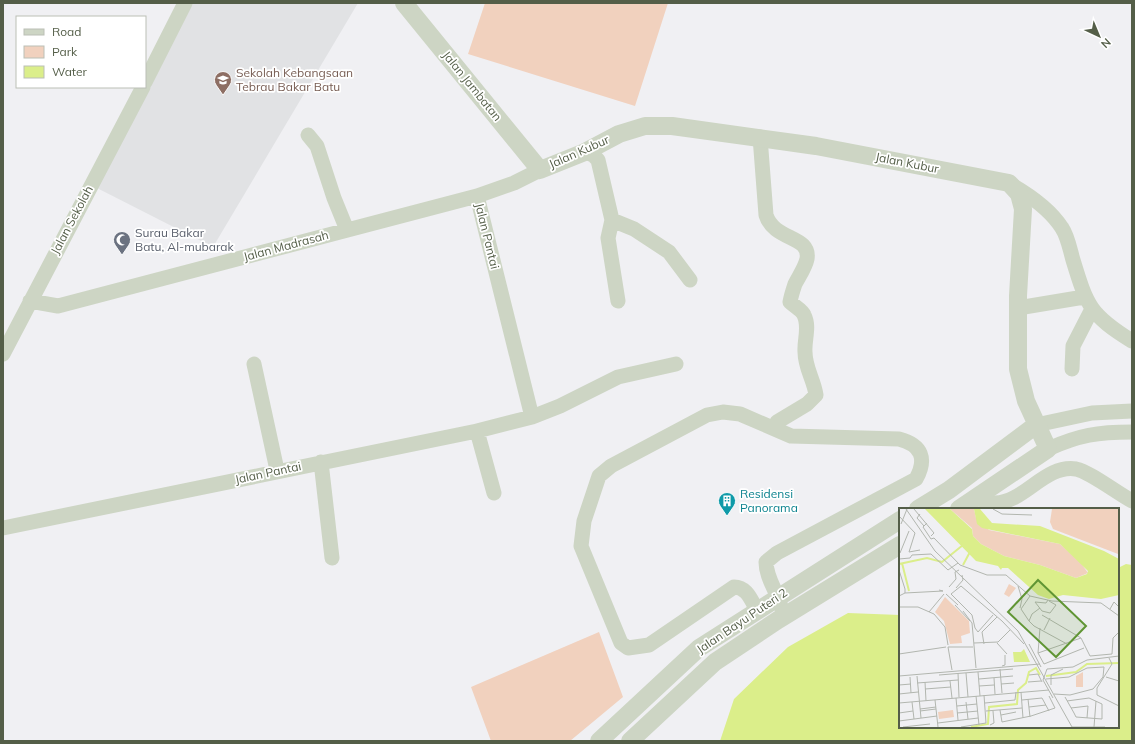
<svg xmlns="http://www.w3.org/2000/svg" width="1135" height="744" font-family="Mulish,sans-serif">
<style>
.education{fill:#e1e2e4}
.green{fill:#f1d1be}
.water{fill:#dbee8a}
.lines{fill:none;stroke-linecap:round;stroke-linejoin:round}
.minor{stroke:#cdd5c4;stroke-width:15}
.tertiary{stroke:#cdd5c4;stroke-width:18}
.labels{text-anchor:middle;stroke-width:3.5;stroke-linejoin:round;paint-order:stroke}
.education-label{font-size:12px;fill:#785e54;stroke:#fff;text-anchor:start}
.street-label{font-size:12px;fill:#545e48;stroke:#fff}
.worship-label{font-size:12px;fill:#5b616d;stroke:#fff;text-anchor:start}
.culture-label{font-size:12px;fill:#0d838f;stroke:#fff;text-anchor:start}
.inset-river{fill:none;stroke:#dbee8a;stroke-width:2}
.inset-road{fill:none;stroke:#b2b6af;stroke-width:1}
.view{fill:#609534;fill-opacity:0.15;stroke:#609534;stroke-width:2}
.inset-edge{fill:none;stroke:#545e48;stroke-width:2}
</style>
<rect width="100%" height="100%" fill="#f0f0f3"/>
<path class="education" d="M192,3H358L213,247L95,187Z"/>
<path class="green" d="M485,3H668L635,106L468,54Z
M599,632L623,697L570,741H491L471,687Z"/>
<path class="water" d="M1126,564L1132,565V741H720L734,699L788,647L848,613L900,615V727H1118V568Z"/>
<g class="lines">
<path class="minor" d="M145,82L185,3
M308,135L317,146L334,198L347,230
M760,137L766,215C774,241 811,235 807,259C805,268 799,276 795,284C793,290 791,296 790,302C794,306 802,310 804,315C810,327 804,340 805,352C805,368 814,380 816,395L807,404L777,422
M585,152L593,155L598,160L612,220L634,229L669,252L690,280
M1012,185C1031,196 1050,209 1062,228C1068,237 1070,250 1073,260C1087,306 1090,315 1132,341
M477,196L532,417
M612,220L608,238L618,301
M30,301L58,306L477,196L514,183L540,170
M1018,308L1084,297
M3,354L143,87
M254,364L277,470
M1072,369L1073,346L1092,309
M1036,425L1092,413L1132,411
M477,431L494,493
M1048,449C1079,435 1098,432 1132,432
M321,462L332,558
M977,498C982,500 989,503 995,503C1024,503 1045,464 1076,469C1090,472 1117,493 1132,501
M3,528L477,431L532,417L560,406L618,377L676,364
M757,610C751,600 747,587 734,587L649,645L628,648L621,643L581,546L584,521L599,476L611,466L707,415L723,412L740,414L791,436L899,439C922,445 927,459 916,479L777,553L766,562C766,578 777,591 781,607"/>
<path class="tertiary" d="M404,3L540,170L585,152L619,134L645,126H672L816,146L1009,183L1019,194L1023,209L1018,296V369L1026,401L1048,449L959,509
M918,509L949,490L1036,425
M599,741L699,648L900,520
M630,741L715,662L778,620L900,545"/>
</g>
<defs>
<symbol id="school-pin" viewBox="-11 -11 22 30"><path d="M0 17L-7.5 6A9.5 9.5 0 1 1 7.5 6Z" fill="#8d6e63" stroke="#fff"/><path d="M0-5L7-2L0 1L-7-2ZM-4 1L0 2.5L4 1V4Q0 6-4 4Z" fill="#fff"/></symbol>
<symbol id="mosque-pin" viewBox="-11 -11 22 30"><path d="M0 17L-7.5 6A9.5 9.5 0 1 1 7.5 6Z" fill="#6b7280" stroke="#fff"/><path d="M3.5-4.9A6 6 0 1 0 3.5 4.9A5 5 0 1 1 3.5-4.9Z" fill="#fff"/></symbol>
<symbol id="building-pin" viewBox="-11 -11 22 30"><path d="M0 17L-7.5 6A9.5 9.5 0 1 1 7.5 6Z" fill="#0f9aa8" stroke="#fff"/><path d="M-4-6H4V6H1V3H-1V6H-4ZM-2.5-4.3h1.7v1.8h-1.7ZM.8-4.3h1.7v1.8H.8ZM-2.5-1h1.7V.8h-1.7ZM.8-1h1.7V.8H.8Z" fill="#fff"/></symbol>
</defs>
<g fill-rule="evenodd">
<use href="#school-pin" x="213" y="70" width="20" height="27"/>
<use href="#mosque-pin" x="112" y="230" width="20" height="27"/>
<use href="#building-pin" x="717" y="491" width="20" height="27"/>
</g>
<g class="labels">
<g class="education-label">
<text x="236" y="77">Sekolah Kebangsaan<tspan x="236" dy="14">Tebrau Bakar Batu</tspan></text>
</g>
<g class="street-label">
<text transform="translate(472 86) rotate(51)" y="4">Jalan Jambatan</text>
<text transform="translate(579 152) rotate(-24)" y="4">Jalan Kubur</text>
<text transform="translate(907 163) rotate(11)" y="4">Jalan Kubur</text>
<text transform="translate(72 220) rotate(-62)" y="4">Jalan Sekolah</text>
<text transform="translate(487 236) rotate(76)" y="4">Jalan Pantai</text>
<text transform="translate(286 246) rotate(-15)" y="4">Jalan Madrasah</text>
<text transform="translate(268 473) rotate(-12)" y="4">Jalan Pantai</text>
<text transform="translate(742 621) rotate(-34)" y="4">Jalan Bayu Puteri 2</text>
</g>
<g class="worship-label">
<text x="135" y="237">Surau Bakar<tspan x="135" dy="14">Batu, Al-mubarak</tspan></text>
</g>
<g class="culture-label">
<text x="740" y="498">Residensi<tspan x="740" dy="14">Panorama</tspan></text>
</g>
</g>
<g transform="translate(899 508)">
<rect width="220" height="220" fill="#f0f0f3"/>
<path d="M51,1H75L77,10L90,22L161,36L182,55L189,65L177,70L141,57L105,48L82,36L74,28L73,20ZM153,1H220L219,46L154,21L151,14ZM110,76L117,80L110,89L105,86ZM46,89L70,113L71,125L62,128L63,135L51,136L45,113L36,104ZM184,164V179H177V168ZM54,202L55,209L40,211L39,204Z" fill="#f1d1be"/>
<path d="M26,1H51L73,21L74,28L82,36L105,48L141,57L177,70L188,66L189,63L161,36L83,20L78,16L75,1H81L93,15L141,18L205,43L220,51V87L202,91L164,87L150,91L139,87L109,60H103L102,62L99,58L77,53ZM125,141L131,154H115L114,144H122Z" fill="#dbee8a"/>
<path class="inset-river" d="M3,55L10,83M0,56L28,50L43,54L64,37M64,57L72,42M147,168L177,164L188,156L220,155M72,219L89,216L90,199L118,196L119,182L127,175L130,164L137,160L141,167"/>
<path class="inset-road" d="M7,1L36,43L119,123L173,219M15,1L35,25L32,28M94,1L103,6L133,7M21,6L18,10L25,18M0,8L16,25L10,44L21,42M28,15L24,19L32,31L35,30L61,57L88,67H107L131,88L153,93L202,95L220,108M2,16L8,1M1,45L10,23M13,47L32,46L49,62L59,55M0,51L11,50L13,47M0,62L6,81V85L0,88M119,78L123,91L121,100M50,79L57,71L56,64L60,62M57,80L64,72L63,67M6,85L44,83L40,82M47,86L59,97M131,88L122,101L130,113L135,118L168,136M149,92L147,95L136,94L143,103L151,105L157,97L150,93M56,97L71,113M0,99H19L35,106L46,119L49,137M211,101L215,94L220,99M64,103L73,115L77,160M30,104L45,86M94,107L79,124L76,120L73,107L52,86L62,78L103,113M143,107L182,130L191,148L213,146M103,113L125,136M130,113L133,106L141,100M141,120L139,145L145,156L185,140M145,122L151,110M75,135L99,134L111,122M98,135L108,146M85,136L83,124L98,109M130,136L142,159M49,139H74M49,139L53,162M139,145L182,130M0,146L47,139M213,146L214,130L220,124M210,150L213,156L198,180V187L220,198M103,158L106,157V147M101,161L103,185M79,164L81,188M59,165L60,189M67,165L69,189M40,167L114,161M130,167L139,166L143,174M0,168L141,156M18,168L22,210M11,169L12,185M207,169L220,173M95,170L96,186M80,171L114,168M147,171L170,169L188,160L205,159L204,169L194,181L171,187L155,186M51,173L53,190M26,174L27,193M129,174L142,173M18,175L59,172M102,176L115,175M0,177L12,176M152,177V167L164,161M80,178L95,177M26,181L52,179M122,184L124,210M0,186L19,184M77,188L80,217M166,189L175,205L177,209L203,211V196L190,190L168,193M57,190L59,212M154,190L144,172L148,161L174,159L188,152L220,148M129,191L131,209M36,192L39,219M123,192L143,190L150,203M13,194L15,211M67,194L69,211M0,195L150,182M86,195L116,192L117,184M58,198L78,196M130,199L147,197M172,200L189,198L188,210M21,201L37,199M101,202L103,214L132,208L156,200L150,188M21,203L37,201M87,203L123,200M0,205L14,203M58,205L79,203M102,207L117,204M0,213L38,208M39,215L79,210M91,217L95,215L94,203M4,219L31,216M62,219L87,215L85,187M173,219H206M195,219L197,193"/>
<path class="view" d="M139,72L187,118L157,149L109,104Z"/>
<rect width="220" height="220" class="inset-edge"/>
</g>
<rect width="1135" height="744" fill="none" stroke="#545e48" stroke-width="8"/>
<rect x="16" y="16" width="130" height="72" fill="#ffffff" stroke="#bbbfb6"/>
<rect x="24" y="29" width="20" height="6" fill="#cdd5c4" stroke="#bbbfb6"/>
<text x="52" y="36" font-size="12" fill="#545e48">Road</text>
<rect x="24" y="46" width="20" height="12" fill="#f1d1be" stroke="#bbbfb6"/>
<text x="52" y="56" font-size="12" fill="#545e48">Park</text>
<rect x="24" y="66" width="20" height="12" fill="#dbee8a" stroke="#bbbfb6"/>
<text x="52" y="76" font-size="12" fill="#545e48">Water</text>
<g transform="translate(1099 36) rotate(136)" stroke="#ffffff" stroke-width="3" paint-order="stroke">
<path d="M0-3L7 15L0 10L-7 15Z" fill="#545e48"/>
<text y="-6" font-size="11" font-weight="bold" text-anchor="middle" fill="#545e48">N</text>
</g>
</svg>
